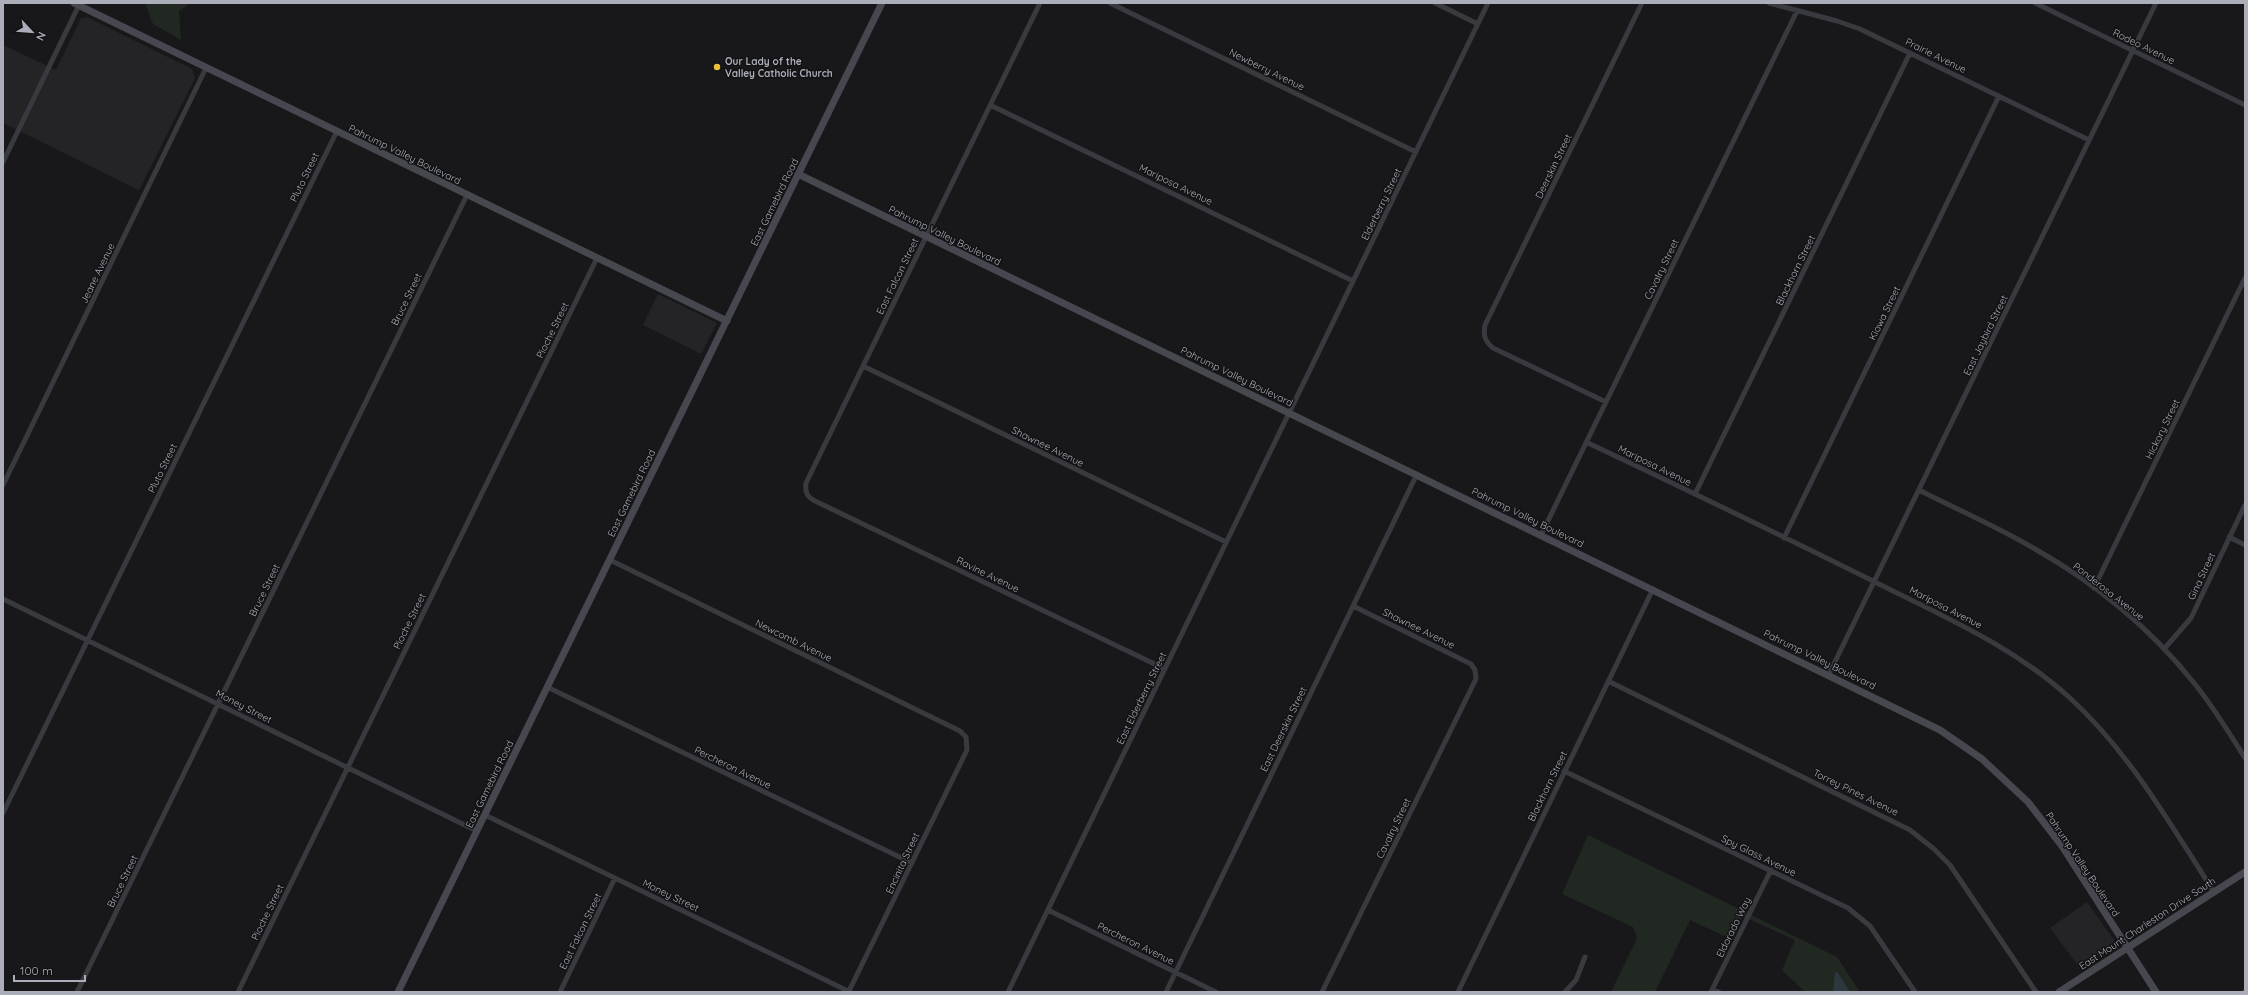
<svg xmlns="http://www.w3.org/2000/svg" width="2248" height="995" font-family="Quicksand,sans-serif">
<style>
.built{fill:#242427}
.green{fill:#202821}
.water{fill:#2e363e}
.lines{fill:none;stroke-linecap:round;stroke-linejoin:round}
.street{stroke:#393a3f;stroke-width:5}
.secondary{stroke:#47484f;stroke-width:7}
.poi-dot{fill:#edbe3d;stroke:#131315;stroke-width:1.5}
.labels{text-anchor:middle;stroke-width:3;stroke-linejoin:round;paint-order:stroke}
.street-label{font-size:10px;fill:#abaeb9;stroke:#131315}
.poi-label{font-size:10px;font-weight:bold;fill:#abaeb9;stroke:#131315;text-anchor:start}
</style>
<rect width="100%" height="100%" fill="#18181a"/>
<path class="built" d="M87,17L192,69L195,78L139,190L3,123V45L56,70L81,18Z
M658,294L717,323L701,354L643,325Z
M2087,902L2114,940L2111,948L2079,967L2050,928Z"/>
<path class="green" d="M145,3H187L188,5L179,11L181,40L153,24Z
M1588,835L1837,957L1860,992H1805L1782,970L1795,940L1742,916L1731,939L1690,920L1655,992H1611L1637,938L1633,927L1562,894Z"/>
<path class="water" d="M1835,972L1838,973L1850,992H1833Z"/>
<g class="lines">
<path class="street" d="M1040,3L806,483C805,492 806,496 815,501L1165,669
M1110,3L1416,152
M1435,3L1478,24
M1769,3L1837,21L1860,29L2089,140
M2035,3L2245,105
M990,105L1353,281
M3,162L79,5
M863,366L1226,542
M1606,402L1493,348C1485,341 1483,336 1485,325L1642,3
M1586,442C1685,489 1785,537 1883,586C1949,619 2015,648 2070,698C2130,753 2170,824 2214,892
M3,485L206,68
M1919,490C1958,510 1998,527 2035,549C2095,583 2151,629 2194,683C2213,706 2229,733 2245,758
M1695,494L1910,53
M1541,535L1797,11
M2229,537L2245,545
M1784,538L1999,96
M610,560L960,731L966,737L967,750L849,991
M2094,588L2245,278
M3,599L477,831
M2164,649L2191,618L2245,505
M1829,674L2156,3
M1608,681L1910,830L1934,849L1950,865L2036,992
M547,687L912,863
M1564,771L1848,908L1870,926L1915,992
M3,813L337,131
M485,815L850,992
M1048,910L1216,992
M1713,990L1719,992
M77,992L467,195
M238,992L597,258
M560,992L615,878
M1008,992L1488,3
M1166,992L1417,474
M1322,992L1476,679L1475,670L1471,664L1353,606
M1458,992L1653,589
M1565,992L1576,980L1585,957
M1711,992L1771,870
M2244,992H2245"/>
<path class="secondary" d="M74,3L727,321
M798,174L1940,730L1982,759L2028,802L2062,846L2156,992
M398,992L882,3
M2059,992L2245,872"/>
</g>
<circle class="poi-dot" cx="717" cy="67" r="4"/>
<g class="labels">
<g class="street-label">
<text transform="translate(2144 46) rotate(26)" y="4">Rodeo Avenue</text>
<text transform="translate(1936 55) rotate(26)" y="4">Prairie Avenue</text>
<text transform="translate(1267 69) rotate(26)" y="4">Newberry Avenue</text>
<text transform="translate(405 154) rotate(26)" y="4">Pahrump Valley Boulevard</text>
<text transform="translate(1553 166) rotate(-64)" y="4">Deerskin Street</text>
<text transform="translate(304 177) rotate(-64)" y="4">Pluto Street</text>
<text transform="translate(1176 184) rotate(26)" y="4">Mariposa Avenue</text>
<text transform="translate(774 202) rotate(-64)" y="4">East Gamebird Road</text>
<text transform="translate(1381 204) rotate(-64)" y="4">Elderberry Street</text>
<text transform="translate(945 235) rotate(26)" y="4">Pahrump Valley Boulevard</text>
<text transform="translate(1661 269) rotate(-64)" y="4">Cavalry Street</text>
<text transform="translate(1795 270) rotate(-64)" y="4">Blackhorn Street</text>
<text transform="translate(97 273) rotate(-64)" y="4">Jeane Avenue</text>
<text transform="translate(897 276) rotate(-64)" y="4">East Falcon Street</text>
<text transform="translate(406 299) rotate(-64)" y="4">Bruce Street</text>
<text transform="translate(1884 313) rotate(-64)" y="4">Kiowa Street</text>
<text transform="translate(552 330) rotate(-64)" y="4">Pioche Street</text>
<text transform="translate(1985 335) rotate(-64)" y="4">East Jaybird Street</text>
<text transform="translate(1237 376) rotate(26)" y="4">Pahrump Valley Boulevard</text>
<text transform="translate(2162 429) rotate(-64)" y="4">Hickory Street</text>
<text transform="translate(1048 446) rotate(26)" y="4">Shawnee Avenue</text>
<text transform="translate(1655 465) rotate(26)" y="4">Mariposa Avenue</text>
<text transform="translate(162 468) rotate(-64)" y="4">Pluto Street</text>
<text transform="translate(631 493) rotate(-64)" y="4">East Gamebird Road</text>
<text transform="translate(1528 517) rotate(26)" y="4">Pahrump Valley Boulevard</text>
<text transform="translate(988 574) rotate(26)" y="4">Ravine Avenue</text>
<text transform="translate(2201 576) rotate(-65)" y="4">Gina Street</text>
<text transform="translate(264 590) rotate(-64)" y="4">Bruce Street</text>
<text transform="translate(2109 591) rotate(38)" y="4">Ponderosa Avenue</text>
<text transform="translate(1946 607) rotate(27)" y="4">Mariposa Avenue</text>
<text transform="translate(409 621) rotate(-64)" y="4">Pioche Street</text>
<text transform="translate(1419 628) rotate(26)" y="4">Shawnee Avenue</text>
<text transform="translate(794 640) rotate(26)" y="4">Newcomb Avenue</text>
<text transform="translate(1820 659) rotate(26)" y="4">Pahrump Valley Boulevard</text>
<text transform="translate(1141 698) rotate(-64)" y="4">East Elderberry Street</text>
<text transform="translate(244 706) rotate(27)" y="4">Money Street</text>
<text transform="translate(1283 729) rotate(-64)" y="4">East Deerskin Street</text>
<text transform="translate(733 767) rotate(26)" y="4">Percheron Avenue</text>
<text transform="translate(489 784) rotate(-64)" y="4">East Gamebird Road</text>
<text transform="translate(1547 786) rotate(-64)" y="4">Blackhorn Street</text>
<text transform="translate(1856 792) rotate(26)" y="4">Torrey Pines Avenue</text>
<text transform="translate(1393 828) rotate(-64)" y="4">Cavalry Street</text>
<text transform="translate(1759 855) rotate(26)" y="4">Spy Glass Avenue</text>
<text transform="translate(902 863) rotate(-65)" y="4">Encinita Street</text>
<text transform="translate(2083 864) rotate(56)" y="4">Pahrump Valley Boulevard</text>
<text transform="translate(122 881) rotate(-64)" y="4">Bruce Street</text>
<text transform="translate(671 895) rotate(26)" y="4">Money Street</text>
<text transform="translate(267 912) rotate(-64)" y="4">Pioche Street</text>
<text transform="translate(2147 923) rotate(-33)" y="4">East Mount Charleston Drive South</text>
<text transform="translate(1733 927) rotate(-64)" y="4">Eldorado Way</text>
<text transform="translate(580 931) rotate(-64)" y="4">East Falcon Street</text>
<text transform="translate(1136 943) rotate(26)" y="4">Percheron Avenue</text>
</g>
<g class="poi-label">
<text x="725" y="65">Our Lady of the<tspan x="725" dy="12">Valley Catholic Church</tspan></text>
</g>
</g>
<rect width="2248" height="995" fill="none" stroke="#abaeb9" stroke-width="8"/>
<g transform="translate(32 32) rotate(116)" stroke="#131315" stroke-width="3" paint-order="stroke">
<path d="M0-3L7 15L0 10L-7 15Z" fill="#abaeb9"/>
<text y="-6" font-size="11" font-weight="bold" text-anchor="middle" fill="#abaeb9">N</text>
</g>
<path d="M14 975v6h71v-6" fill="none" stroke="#abaeb9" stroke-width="2"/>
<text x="20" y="975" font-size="12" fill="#abaeb9" stroke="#131315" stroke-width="3" paint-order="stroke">100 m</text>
</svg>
